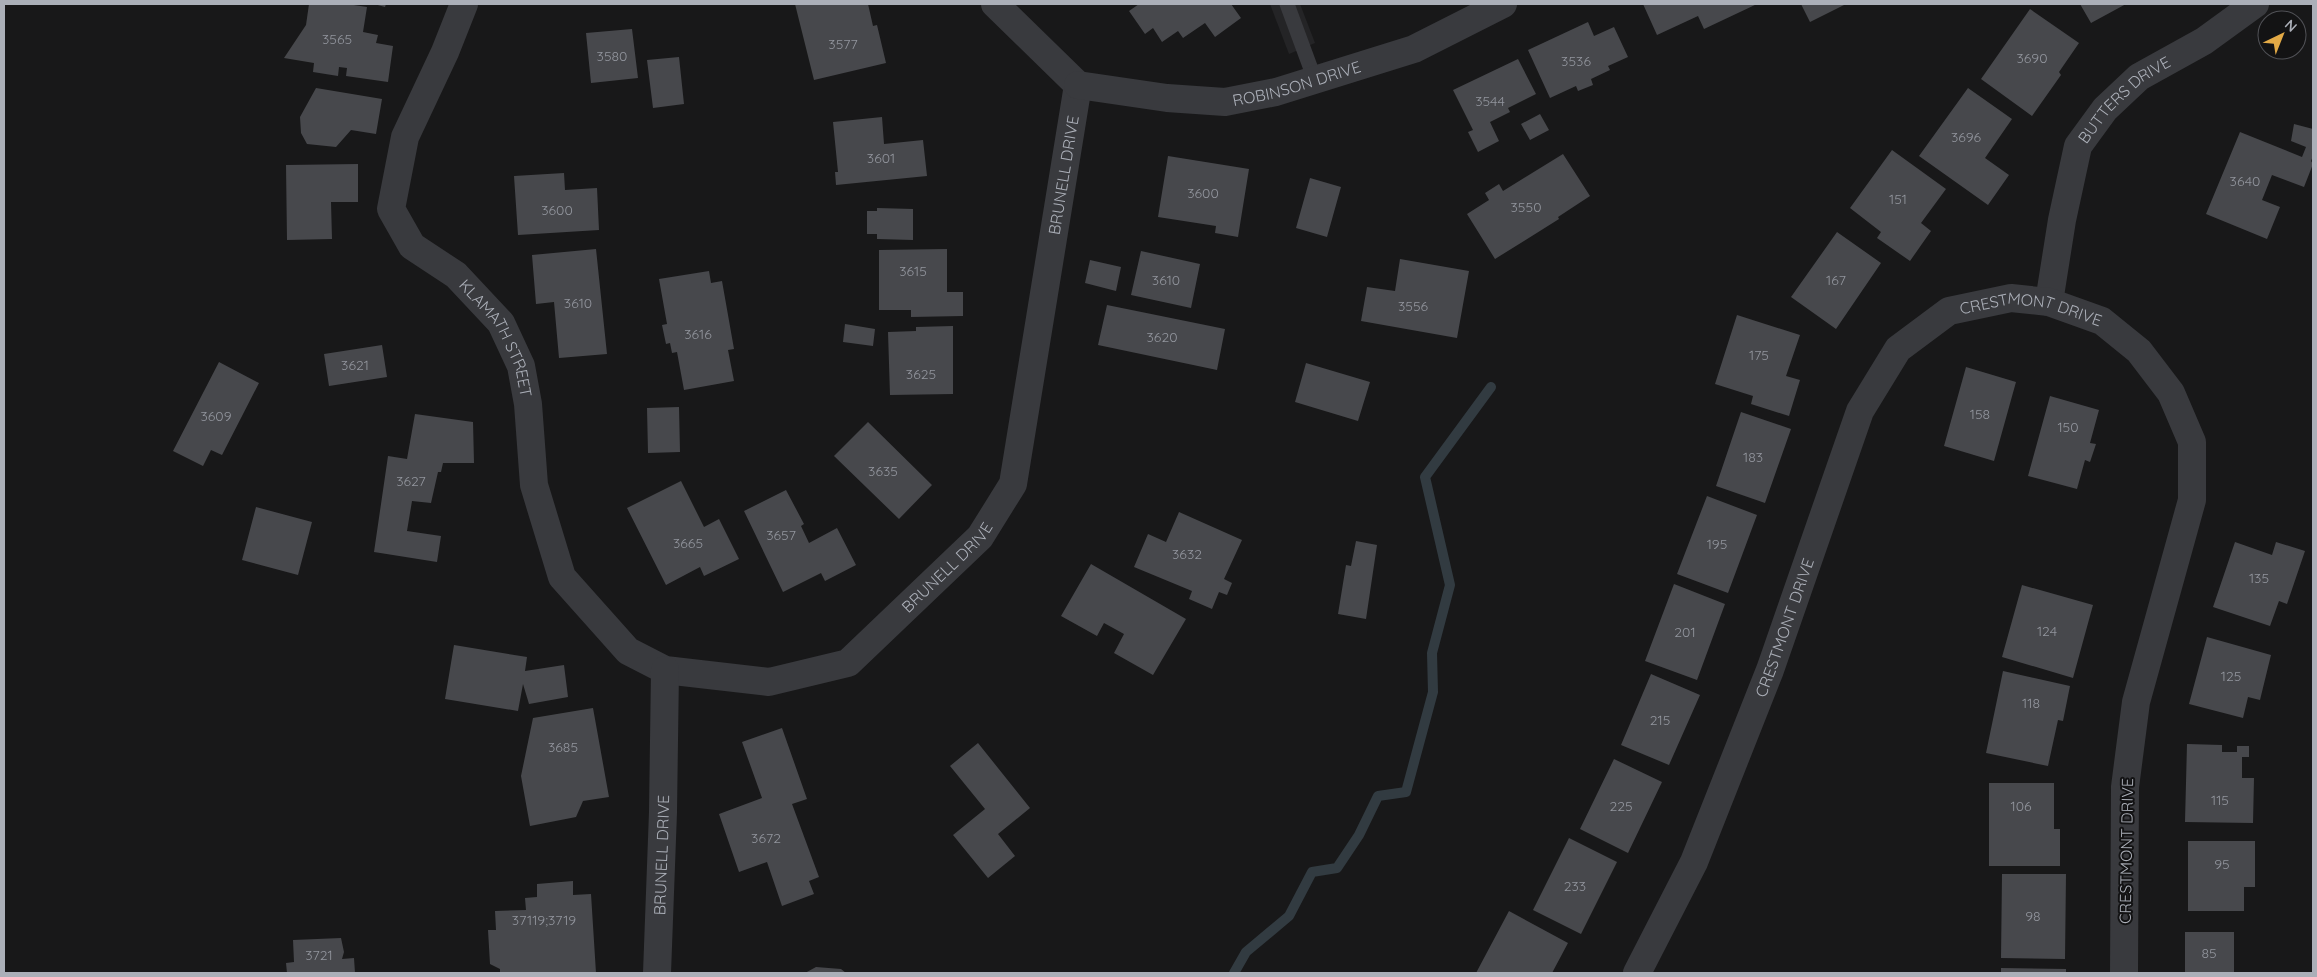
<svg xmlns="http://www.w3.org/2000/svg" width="2317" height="977" font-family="Quicksand,sans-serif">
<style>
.built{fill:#242426}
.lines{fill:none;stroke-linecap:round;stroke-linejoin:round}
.stream{stroke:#323b41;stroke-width:10}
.building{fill:#47484c}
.service{stroke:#393a3e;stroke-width:15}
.minor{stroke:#393a3e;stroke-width:28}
.labels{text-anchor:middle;stroke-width:4;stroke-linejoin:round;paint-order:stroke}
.number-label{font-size:14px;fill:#92959d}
.street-label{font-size:16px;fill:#abafb8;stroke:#131314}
</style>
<rect width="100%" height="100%" fill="#181819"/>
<path class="built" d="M1270,4H1300L1315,43L1289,54Z"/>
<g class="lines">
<path class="stream" d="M1234,973L1246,952L1289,916L1312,872L1337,868L1359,835L1378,796L1406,792L1433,692L1432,653L1450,585L1425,477L1491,387"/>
</g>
<path class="building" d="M309,4H347L367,7L363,32L378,35L376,43L393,46L388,82L346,76L347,68L339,67L338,76L313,72L314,63L284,58L306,25Z
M374,4H386L385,7Z
M795,4H868L873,26L877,25L886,63L814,80Z
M1139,4H1231L1241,18L1215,37L1205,23L1183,38L1178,31L1162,42L1153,28L1145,34L1129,11Z
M1643,4H1757L1704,29L1698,16L1657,35Z
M1801,4H1846L1810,22Z
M2080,4H2126L2091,23Z
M2030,9L2079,43L2059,72L2061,75L2032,116L1981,79Z
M1588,22L1594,36L1614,27L1628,57L1608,66L1610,70L1591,79L1593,85L1578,91L1576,86L1550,98L1528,50Z
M632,29L638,78L591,83L586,33Z
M679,57L684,104L653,108L647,60Z
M1518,59L1536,94L1508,108L1510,112L1490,122L1499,141L1478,152L1468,132L1473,130L1453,90Z
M316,88L382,99L376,134L351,130L336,147L307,144L301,133L300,117Z
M1968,88L2012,119L1985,158L2009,175L1988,205L1919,156Z
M1540,114L1549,130L1530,140L1521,124Z
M882,117L884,144L923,140L927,176L836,185L835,172H838L833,122Z
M2294,124L2313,129V156L2311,161L2313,164L2304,187L2272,175L2262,200L2280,207L2267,239L2206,214L2240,132L2302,157L2306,147L2291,141Z
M1892,150L1946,189L1921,223L1931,231L1910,261L1877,238L1881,232L1850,208Z
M1563,154L1590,196L1558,217L1559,219L1495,259L1467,214L1489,200L1485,193L1499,184L1503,191Z
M1168,156L1249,169L1238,237L1215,233L1216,226L1158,217Z
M358,164V202H331L332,239L287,240L286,165Z
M564,173L565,190L597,188L599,230L518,235L514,176Z
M1310,178L1341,187L1327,237L1296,228Z
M877,208L913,209V240L877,239V234H867V211H877Z
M1837,232L1881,263L1836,329L1791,297Z
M596,249L607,354L559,358L554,302L536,304L532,255Z
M947,249V292H963V316L911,317V310H879V250Z
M1141,251L1200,264L1191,308L1131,295Z
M1400,259L1469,271L1457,338L1361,321L1367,287L1395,291Z
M1090,260L1121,267L1116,291L1085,283Z
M709,271L711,283L722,281L734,349L728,350L734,381L684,390L677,352L672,353L670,343L666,344L662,325L667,324L659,279Z
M1107,305L1225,329L1217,370L1098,345Z
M1737,315L1800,335L1786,376L1800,380L1789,416L1751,404L1753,396L1715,384Z
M845,324L875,329L873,346L843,342Z
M953,326V394L890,395L888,332L916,331V327Z
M382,345L387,377L329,386L324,354Z
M219,362L259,383L222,455L211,450L203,466L173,451Z
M1306,363L1370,382L1358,421L1295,402Z
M1966,367L2016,382L1994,461L1944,446Z
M2050,396L2099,410L2090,443L2096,444L2090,462L2085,460L2077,489L2028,476Z
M679,407L680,452L648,453L647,408Z
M1741,412L1791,429L1765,503L1716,486Z
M415,414L473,422L474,463H443L441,472H438L431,503L412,501L407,531L441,536L437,562L374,552L388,456L407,459Z
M868,422L932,485L899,519L834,456Z
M681,481L704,527L719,519L739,559L704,576L700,567L666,585L627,508Z
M786,490L804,524L801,526L809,543L837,528L856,565L825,581L821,573L783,592L744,511Z
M1707,496L1757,515L1728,593L1677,574Z
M256,507L312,522L298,575L242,560Z
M1179,512L1242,540L1224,579L1232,583L1227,595L1219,592L1212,609L1189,599L1192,591L1134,567L1148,534L1166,542Z
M1356,541L1377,545L1366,619L1338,614L1346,565L1351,566Z
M2235,542L2272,555L2276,542L2305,551L2287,604L2279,601L2270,626L2213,607Z
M1091,564L1186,619L1153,675L1114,653L1124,634L1104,623L1097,636L1061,616Z
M1674,584L1725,604L1697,680L1645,661Z
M2022,585L2093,605L2073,678L2002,657Z
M2207,637L2271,655L2260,700L2248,697L2243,718L2189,704Z
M454,645L527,657L525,671L564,665L568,697L529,704L523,684L518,711L445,699Z
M2003,671L2070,686L2063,721L2058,720L2048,766L1986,753Z
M1651,674L1700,695L1669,765L1621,745Z
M593,708L609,797L583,801L576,817L530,826L521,776L533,718Z
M782,728L807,799L792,804L819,877L809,881L814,894L782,906L767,862L739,872L719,814L762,798L742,742Z
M978,743L1030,808L998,834L1015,856L988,878L953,835L985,809L950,766Z
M2187,744L2222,745V752H2237V746H2249V757H2242V778H2254L2253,823L2185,822Z
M1614,759L1662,782L1628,853L1580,829Z
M1989,783H2054V829H2060V866H1989Z
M1569,838L1617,862L1581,934L1533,910Z
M2188,841H2255V887H2244V911H2188Z
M2002,874H2066L2065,959L2001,958Z
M573,881V895L591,894L596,973H500V969L490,964L488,930H496L495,911L526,910L525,898L537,897V884Z
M1509,911L1568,943L1552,973H1476Z
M2185,932H2234V973H2185Z
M341,938L344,952L342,959L354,958L355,973H287L286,963L294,962L293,940Z
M816,967L841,969L846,973H805Z
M2001,968L2066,969V973H2001Z"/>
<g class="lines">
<path class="service" d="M1287,4L1315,80"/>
<g class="minor">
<path id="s1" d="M464,4L445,52L405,137L391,209L412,246L456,275L501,323L521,366L528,404L534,485L562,577L628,651L665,670L769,682L848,663L980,537L1013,484L1078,85"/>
<path d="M995,4L1078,85"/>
<path id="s2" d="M1078,85L1167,98L1225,102L1276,92L1414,49L1503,4"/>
<path id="s3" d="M2049,302L2062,220L2078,146L2105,109L2139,77L2204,41L2255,4"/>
<path id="s4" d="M657,973L663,812L665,670"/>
<path id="s5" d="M1637,973L1694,862L1770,670L1860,411L1898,349L1949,311L2011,298L2049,302L2102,321L2139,351L2171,393L2192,442V500L2136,702L2125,787L2124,973"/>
</g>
</g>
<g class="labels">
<g class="number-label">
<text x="337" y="44">3565</text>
<text x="843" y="49">3577</text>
<text x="612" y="61">3580</text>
<text x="2032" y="63">3690</text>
<text x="1576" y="66">3536</text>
<text x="1490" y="106">3544</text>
<text x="1966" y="142">3696</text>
<text x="881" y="163">3601</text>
<text x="2245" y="186">3640</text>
<text x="1203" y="198">3600</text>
<text x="1898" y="204">151</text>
<text x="1526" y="212">3550</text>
<text x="557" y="215">3600</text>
<text x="913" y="276">3615</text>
<text x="1166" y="285">3610</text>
<text x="1836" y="285">167</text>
<text x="578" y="308">3610</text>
<text x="1413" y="311">3556</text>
<text x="698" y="339">3616</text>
<text x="1162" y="342">3620</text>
<text x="1759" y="360">175</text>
<text x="355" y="370">3621</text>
<text x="921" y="379">3625</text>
<text x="1980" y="419">158</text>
<text x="216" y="421">3609</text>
<text x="2068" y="432">150</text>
<text x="1753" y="462">183</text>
<text x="883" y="476">3635</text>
<text x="411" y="486">3627</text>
<text x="781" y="540">3657</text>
<text x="688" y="548">3665</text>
<text x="1717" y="549">195</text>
<text x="1187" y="559">3632</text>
<text x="2259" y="583">135</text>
<text x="2047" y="636">124</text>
<text x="1685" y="637">201</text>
<text x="2231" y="681">125</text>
<text x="2031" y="708">118</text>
<text x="1660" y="725">215</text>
<text x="563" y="752">3685</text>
<text x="2220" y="805">115</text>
<text x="1621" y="811">225</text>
<text x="2021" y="811">106</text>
<text x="766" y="843">3672</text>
<text x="2222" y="869">95</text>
<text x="1575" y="891">233</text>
<text x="2033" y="921">98</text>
<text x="544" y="925">37119;3719</text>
<text x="2209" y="958">85</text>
<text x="319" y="960">3721</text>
</g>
<g class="street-label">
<text dy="6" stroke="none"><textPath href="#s2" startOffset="222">ROBINSON DRIVE</textPath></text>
<text dy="6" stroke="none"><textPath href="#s3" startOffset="225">BUTTERS DRIVE</textPath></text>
<text dy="6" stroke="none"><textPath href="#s1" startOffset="1528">BRUNELL DRIVE</textPath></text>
<text dy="6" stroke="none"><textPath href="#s5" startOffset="826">CRESTMONT DRIVE</textPath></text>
<text dy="6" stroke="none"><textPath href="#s1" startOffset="391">KLAMATH STREET</textPath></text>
<text dy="6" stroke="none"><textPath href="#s1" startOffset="1108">BRUNELL DRIVE</textPath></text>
<text dy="6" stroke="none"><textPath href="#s5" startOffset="376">CRESTMONT DRIVE</textPath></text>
<text transform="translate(2126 851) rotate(-89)" y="6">CRESTMONT DRIVE</text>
<text dy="6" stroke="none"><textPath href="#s4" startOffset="118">BRUNELL DRIVE</textPath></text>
</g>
</g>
<rect width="2317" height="977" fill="none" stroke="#abafb8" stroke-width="10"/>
<g transform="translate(2282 35) rotate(43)"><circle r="24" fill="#131314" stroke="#505156"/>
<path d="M0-4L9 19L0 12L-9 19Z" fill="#e3aa46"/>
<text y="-8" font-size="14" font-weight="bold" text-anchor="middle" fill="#abafb8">N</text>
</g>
</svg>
